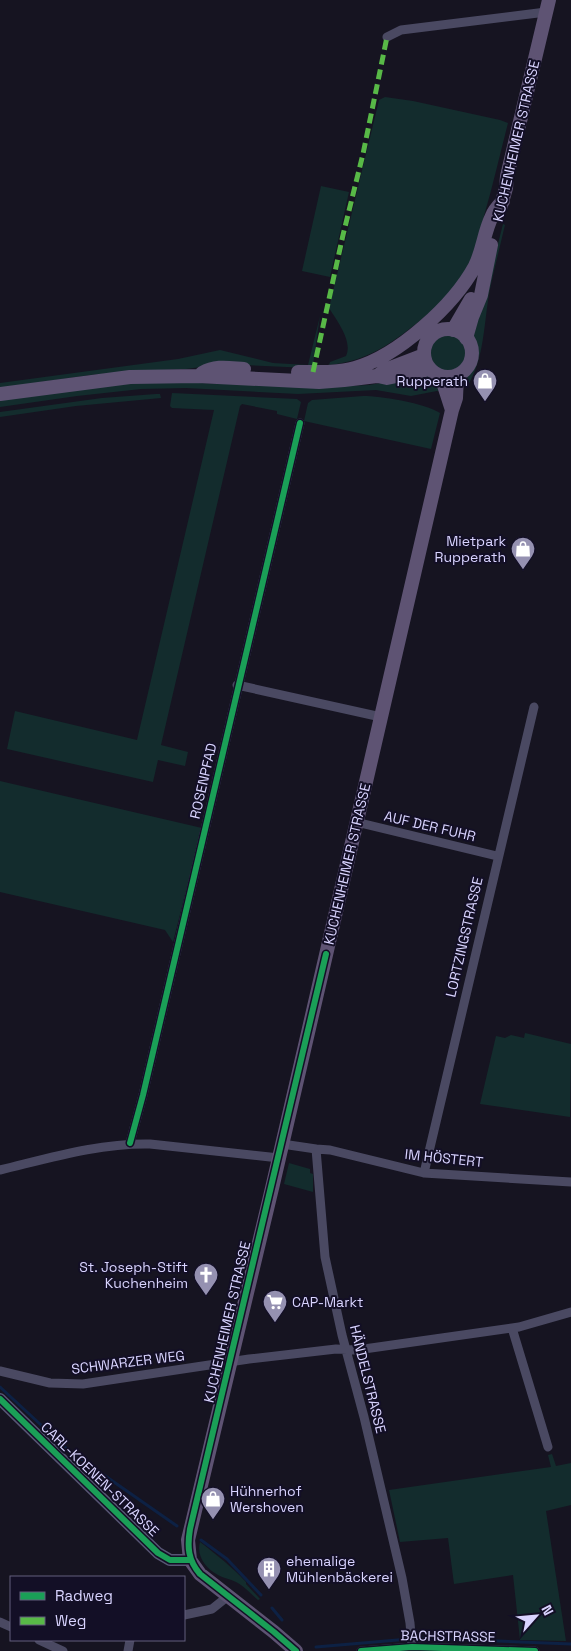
<svg xmlns="http://www.w3.org/2000/svg" width="571" height="1651" font-family="'Space Grotesk',sans-serif">
<style>
.green{fill:#132c2d}
.lines{fill:none;stroke-linecap:round;stroke-linejoin:round}
.stream{stroke:#0d2144;stroke-width:3}
.street{stroke:#4a4962;stroke-width:9}
.secondary{stroke:#575674;stroke-width:12}
.primary{stroke:#5e5373;stroke-width:14}
.quiet{stroke:#58b947;stroke-width:5;stroke-dasharray:10 5;stroke-linecap:butt}
.cycleway-casing{stroke:#130f26;stroke-width:9}
.cycleway{stroke:#1a9f57;stroke-width:6}
.labels{text-anchor:middle;stroke-width:4;stroke-linejoin:round;paint-order:stroke}
.street-label{font-size:14px;fill:#d9d4ff;stroke:#130f26}
.poi-label{font-size:14px;fill:#d9d4ff;stroke:#130f26;text-anchor:end}
</style>
<rect width="100%" height="100%" fill="#161421"/>
<path class="green" d="M385,97L413,101L500,120L508,123C500,154 493,185 484,216C478,237 474,258 462,276C448,298 428,315 408,330C382,350 362,361 329,365L330,362L346,356C353,341 337,321 329,308L379,100Z
M321,186L349,192L330,277L302,271Z
M503,224L505,225L504,229C499,251 493,273 489,294C484,324 484,359 468,385L460,388L462,382L474,366L477,359V350L473,332L485,295Z
M320,316L313,365L309,368L224,364L186,369L137,371L90,375L0,388V383L178,359L220,350L273,363L308,365Z
M429 353a19 19 0 1 1 38 0a19 19 0 1 1-38 0Z
M427,375L435,379L442,390L411,396L376,390L298,394L186,388L141,389L77,396L0,407V400L133,383L166,382L330,387L369,385Z
M172,393L297,399L301,402L297,419L277,414V411L242,404L240,406L161,745L188,752L185,766L158,760L153,782L7,749L15,711L137,740L214,410L172,408L170,406Z
M156,394H160L161,398L76,406L0,417V412L102,398Z
M363,396C381,396 425,403 440,413L431,449L304,421L308,403L312,400Z
M0,781L202,828L173,942L165,930L0,892Z
M525,1033L571,1044L570,1117L480,1104L496,1036L505,1038L511,1035L524,1038Z
M289,1163L310,1169V1173L313,1174V1192L284,1184Z
M552,1454L556,1466L571,1463V1505L546,1511L566,1641L520,1640L513,1575L454,1584L448,1538L400,1542L389,1490L551,1467L548,1455Z
M200,1542C217,1555 232,1567 246,1582V1584L260,1599L258,1600C251,1594 244,1586 236,1582C230,1579 223,1578 218,1575C206,1569 196,1556 200,1542Z"/>
<g class="lines">
<path class="stream" d="M0,1387L68,1450L177,1526
M201,1540L227,1559L261,1595
M272,1608L282,1620
M316,1647L421,1638L571,1644"/>
<path class="street" d="M387,37L401,30L546,12
M237,685L381,717
M356,822L497,856
M130,1143L143,1095L300,423
M282,1144L316,1149L325,1257L342,1335L364,1417L402,1578L410,1623L412,1647
M316,1149L330,1150L424,1173L571,1182
M0,1170C50,1158 99,1143 150,1144L279,1158
M424,1173L534,707
M512,1328L548,1447
M0,1371L50,1383L83,1384L249,1359L336,1349L357,1350L519,1327L571,1312
M184,1615L212,1609L227,1597
M0,1622L11,1627
M39,1640L63,1651
M128,1651L130,1640
M361,1651L412,1647L535,1651"/>
<path class="secondary" d="M0,1399L158,1553L170,1560H190"/>
<path class="primary" d="M500,209L506,188L507,176L549,0
M424 353a24 24 0 1 1 48 0a24 24 0 1 1-48 0Z
M453,330L471,299
M466,338L472,317L481,295L491,245
M298,372C317,372 337,373 355,368C398,356 454,305 475,266C483,250 484,232 492,216C494,210 499,205 503,201
M202,373C216,365 229,368 244,369
M378,376L387,378L430,369
M441,376L452,410
M0,394L130,377L198,376L319,382L344,380L377,376L385,370L424,355
M296,1651L274,1632L200,1574L190,1560L188,1540L273,1184L452,410L456,398L457,375"/>
<path class="quiet" d="M313,372L343,235L363,154L387,37"/>
<defs>
<path id="cycleway" d="M130,1143L143,1095L300,423
M0,1399L158,1553L170,1560H190
M296,1651L274,1632L200,1574C188,1560 187,1547 190,1529L326,954
M361,1651L412,1647L535,1651"/>
</defs>
<use href="#cycleway" class="cycleway-casing"/>
<use href="#cycleway" class="cycleway"/>
</g>
<defs>
<symbol id="shop-pin" viewBox="-11 -11 22 30"><path d="M0 17L-7.5 6A9.5 9.5 0 1 1 7.5 6Z" fill="#9591b1" stroke="#130f26"/><path d="M-5-2.5h2.3a2.7 3.5 0 0 1 5.4 0H5L5.5 6h-11ZM-1.5-2.5h3a1.5 2.3 0 0 0-3 0Z" fill="#fff"/></symbol>
<symbol id="church-pin" viewBox="-11 -11 22 30"><path d="M0 17L-7.5 6A9.5 9.5 0 1 1 7.5 6Z" fill="#9591b1" stroke="#130f26"/><path d="M-1.2-6h2.4v3.5h3.3v2.4h-3.3V6h-2.4V-.1h-3.3v-2.4h3.3Z" fill="#fff"/></symbol>
<symbol id="supermarket-pin" viewBox="-11 -11 22 30"><path d="M0 17L-7.5 6A9.5 9.5 0 1 1 7.5 6Z" fill="#9591b1" stroke="#130f26"/><path d="M-6-5.5h2.5l.6 2H6L4.5 2H-2.5L-4.4-4H-6ZM-1.5 3.2a1.3 1.3 0 1 0 .1 0ZM3 3.2a1.3 1.3 0 1 0 .1 0Z" fill="#fff"/></symbol>
<symbol id="building-pin" viewBox="-11 -11 22 30"><path d="M0 17L-7.5 6A9.5 9.5 0 1 1 7.5 6Z" fill="#9591b1" stroke="#130f26"/><path d="M-4-6H4V6H1V3H-1V6H-4ZM-2.5-4.3h1.7v1.8h-1.7ZM.8-4.3h1.7v1.8H.8ZM-2.5-1h1.7V.8h-1.7ZM.8-1h1.7V.8H.8Z" fill="#fff"/></symbol>
</defs>
<g fill-rule="evenodd">
<use href="#shop-pin" x="471" y="367" width="28" height="38"/>
<use href="#shop-pin" x="509" y="535" width="28" height="38"/>
<use href="#church-pin" x="192" y="1261" width="28" height="38"/>
<use href="#supermarket-pin" x="261" y="1288" width="28" height="38"/>
<use href="#shop-pin" x="199" y="1485" width="28" height="38"/>
<use href="#building-pin" x="255" y="1555" width="28" height="38"/>
</g>
<g class="labels">
<g class="street-label">
<text transform="translate(516 141) rotate(-77)" y="5">KUCHENHEIMER STRASSE</text>
<text transform="translate(203 781) rotate(-77)" y="5">ROSENPFAD</text>
<text transform="translate(430 826) rotate(13)" y="5">AUF DER FUHR</text>
<text transform="translate(347 864) rotate(-77)" y="5">KUCHENHEIMER STRASSE</text>
<text transform="translate(464 937) rotate(-77)" y="5">LORTZINGSTRASSE</text>
<text transform="translate(444 1158) rotate(6)" y="5">IM HÖSTERT</text>
<text transform="translate(227 1322) rotate(-77)" y="5">KUCHENHEIMER STRASSE</text>
<text transform="translate(128 1362) rotate(-7)" y="5">SCHWARZER WEG</text>
<text transform="translate(368 1379) rotate(76)" y="5">HÄNDELSTRASSE</text>
<text transform="translate(100 1479) rotate(44)" y="5">CARL-KOENEN-STRASSE</text>
<text transform="translate(448 1636) rotate(1)" y="5">BACHSTRASSE</text>
</g>
<g class="poi-label">
<text x="468" y="386">Rupperath</text>
<text x="506" y="546">Mietpark<tspan x="506" dy="16">Rupperath</tspan></text>
<text x="188" y="1272">St. Joseph-Stift<tspan x="188" dy="16">Kuchenheim</tspan></text>
<text x="292" y="1307" text-anchor="start">CAP-Markt</text>
<text x="230" y="1496" text-anchor="start">Hühnerhof<tspan x="230" dy="16">Wershoven</tspan></text>
<text x="286" y="1566" text-anchor="start">ehemalige<tspan x="286" dy="16">Mühlenbäckerei</tspan></text>
</g>
</g>
<rect x="10" y="1576" width="175" height="65" fill="#130f26" stroke="#625e7d"/>
<rect x="20" y="1592" width="25" height="8" fill="#1a9f57" stroke="#625e7d"/>
<text x="55" y="1601" font-size="15" fill="#d9d4ff">Radweg</text>
<rect x="20" y="1617" width="25" height="8" fill="#58b947" stroke="#625e7d"/>
<text x="55" y="1626" font-size="15" fill="#d9d4ff">Weg</text>
<g transform="translate(536 1616) rotate(63)" stroke="#130f26" stroke-width="4" paint-order="stroke">
<path d="M0-4L9 19L0 12L-9 19Z" fill="#d9d4ff"/>
<text y="-8" font-size="14" font-weight="bold" text-anchor="middle" fill="#d9d4ff">N</text>
</g>
</svg>
